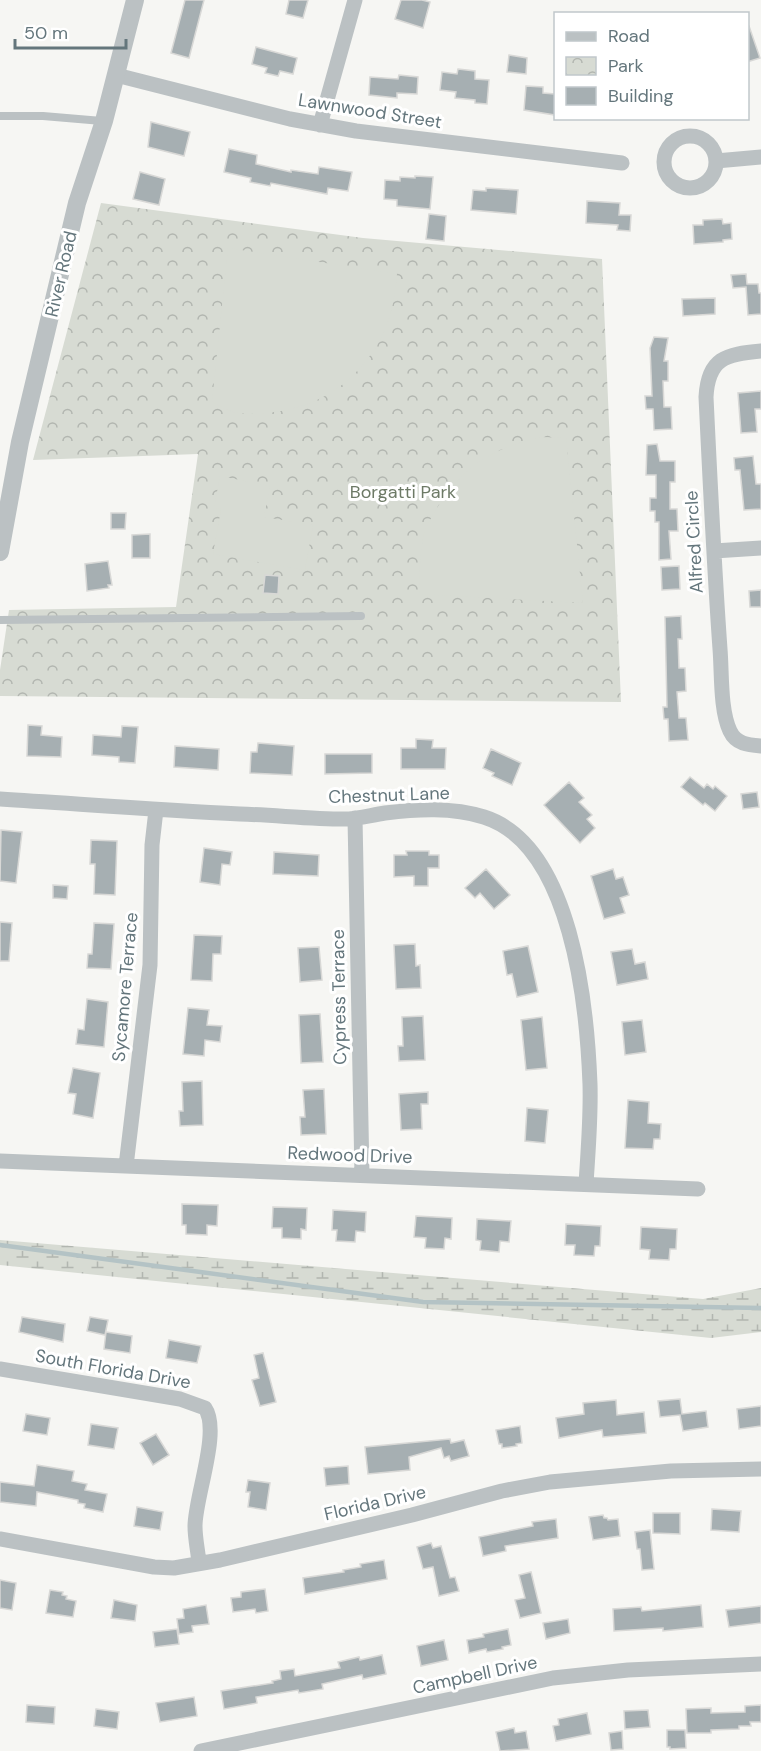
<svg xmlns="http://www.w3.org/2000/svg" width="761" height="1751" font-family="'DM Sans',sans-serif">
<style>
.wetland{fill:url(#wetland-marsh)}
.park{fill:url(#park-crowns)}
.pitch{fill:#d7dbd3}
.lines{fill:none;stroke-linecap:round;stroke-linejoin:round}
.stream{stroke:#b4c3c5;stroke-width:4.5}
.building{fill:#a6afb2;stroke:#d8d8d6;stroke-width:1.5}
.service{stroke:#bbc1c3;stroke-width:8}
.minor{stroke:#bbc1c3;stroke-width:15}
.tertiary{stroke:#bbc1c3;stroke-width:18}
.labels{text-anchor:middle;stroke-width:6;stroke-linejoin:round;paint-order:stroke}
.street-label{font-size:18px;fill:#64767c;stroke:#fff}
.park-label{font-size:18px;fill:#6d7a66;stroke:#fff}
</style>
<defs>
<pattern id="wetland-marsh" width="20" height="14" patternUnits="userSpaceOnUse" patternTransform="scale(1.5)"><rect width="20" height="14" fill="#d7dbd3"/><path d="M1 5h8M5 5V1M11 12h8M15 12V8" fill="none" stroke="#b2b6b0"/></pattern>
<pattern id="park-crowns" width="20" height="18" patternUnits="userSpaceOnUse" patternTransform="scale(1.5)"><rect width="20" height="18" fill="#d7dbd3"/><path d="M2 6a3 3 0 1 1 6 0M12 15a3 3 0 1 1 6 0" fill="none" stroke="#b2b6b0"/></pattern>
</defs>
<rect width="100%" height="100%" fill="#f6f6f3"/>
<path class="wetland" d="M0,1240L703,1299L761,1288V1332L711,1338L0,1265Z"/>
<path class="park" d="M101,203L363,238L602,259L621,702L0,696V670L9,610L176,607L198,454L33,460Z"/>
<path class="pitch" d="M228,248L397,274C395,297 391,320 380,340C356,382 321,406 274,412C261,414 245,415 233,412C226,410 219,405 212,402Z
M541,437L566,438L583,603L419,594C420,574 419,553 424,534C428,521 437,508 444,497C472,460 497,448 541,437Z
M220,476L270,486L264,517L313,525L305,570L213,554L221,509L214,508Z"/>
<g class="lines">
<path class="stream" d="M0,1245L423,1302L761,1308"/>
</g>
<path class="building" d="M185,0H204L189,58L171,53Z
M289,0H308L303,18L286,14Z
M401,0H422L430,2L423,28L395,19Z
M747,26H749L760,58L747,62Z
M256,47L297,58L293,74L280,71L278,76L265,73L267,68L252,64Z
M509,55L527,58L526,74L507,72Z
M458,69L475,71V79L489,80L487,104L475,103V100L455,98L456,92L440,90L442,72L457,74Z
M399,75L418,77L417,94L397,93V98L369,95L370,77L398,79Z
M526,86L543,87V93L555,94V115L524,110Z
M151,122L190,132L184,156L148,147Z
M229,149L257,155L256,164L291,172V170L318,174L319,167L352,172L348,191L328,188L327,194L271,183L270,186L250,182L251,178L224,172Z
M140,172L165,179L159,205L133,199Z
M415,176L433,177L430,209L397,206V200L384,199L385,180L400,181V177L415,178Z
M486,188L518,190L516,214L471,210L473,190L486,191Z
M587,201L620,203L619,215H631L630,231L617,230L618,225L586,223Z
M429,214L446,216L444,241L426,239Z
M722,219L723,224L731,223L732,239L723,240V242L694,244L693,225H703V220Z
M746,274L747,284H758L759,293H761V314L748,315L746,287L733,288L731,275Z
M715,298V314L683,316L682,299Z
M654,337L668,338L664,361H668V381H663L664,407H671L672,429L654,430L653,409H646L645,396H652L650,348Z
M761,391V409H755L757,432L741,433L738,393Z
M657,444L660,461H675V482H670V509H677L678,531H669L671,559L659,560V522H655V511H650V498H656V475H646L647,445Z
M753,456L756,484H761V509L744,510L740,470H735L734,458Z
M111,513H126L125,529H111Z
M150,534V558H132V535Z
M108,561L112,585H108L109,588L87,591L85,564Z
M679,566L680,589L662,590L661,567Z
M265,575L279,576L278,594L263,593Z
M761,590V607H750L749,591Z
M681,616L682,639H678L679,668H685L686,691L677,692L679,718H686L688,740L669,741L668,719H664L663,707H667L665,617Z
M28,725L42,726L41,735L62,737L61,757L27,756Z
M122,726L138,727L135,763L119,762V757L92,755L93,735L121,737Z
M416,739L433,740L432,748H446L445,769H401V748H416Z
M258,743L294,746L292,775L250,773L251,752H257Z
M175,746L219,749L218,770L174,767Z
M491,749L521,763L512,785L492,776L494,773L483,768Z
M325,754H372V773L325,774Z
M690,777L704,788L707,784L713,789L715,786L727,796L715,811L705,803L703,805L681,787Z
M569,782L584,798L579,802L592,815L587,819L595,828L580,843L544,805Z
M757,792L759,807L743,809L741,794Z
M1,830L22,832L16,883L0,881Z
M91,840L117,841L115,895L94,894L95,864H90Z
M204,848L232,852L230,865L222,864L220,885L200,882Z
M406,851H429V855H439V868H428V886H414V876L394,877V855H407Z
M274,852L319,855L318,876L273,874Z
M486,869L510,895L494,909L480,893L475,898L465,888Z
M613,869L616,879L623,877L629,895L620,898L625,913L604,919L591,876Z
M53,885L68,886L67,899L53,898Z
M0,922L12,923L9,961H0Z
M94,923L114,924L111,969L87,968L88,954H92Z
M194,935L222,936L221,954H213L212,981L191,980Z
M415,944L416,966L420,965L421,988L396,989L394,945Z
M528,946L538,992L517,997L512,974L507,975L503,951Z
M319,947L322,980L300,982L298,948Z
M632,949L635,964L645,962L648,979L617,985L611,952Z
M87,999L108,1002L104,1047L76,1044L78,1029L84,1030Z
M188,1008L209,1010L207,1025L222,1026L220,1042L205,1040L204,1056L183,1054Z
M320,1014L323,1062L301,1063L299,1015Z
M423,1016L425,1060L399,1061L398,1046H403L402,1017Z
M542,1017L547,1068L526,1070L521,1020Z
M642,1020L646,1052L625,1055L622,1022Z
M73,1068L100,1073L93,1118L73,1114L76,1094L68,1093Z
M202,1081L203,1125L180,1126L179,1111H183L182,1082Z
M324,1089L326,1134L301,1135L300,1117H305L303,1090Z
M428,1092V1104H421L422,1129L401,1130L399,1094Z
M628,1100L649,1102L648,1123L661,1124L660,1139H654L653,1149L625,1148Z
M527,1108L548,1110L545,1143L525,1141Z
M182,1204L218,1205L217,1226L207,1225V1235L186,1234V1225H182Z
M273,1207L307,1208L306,1230L301,1229V1239L282,1238V1228H272Z
M333,1210L366,1212L365,1232L356,1231L355,1242L336,1241L337,1230H332Z
M416,1216L452,1218L451,1239L445,1238L444,1249L425,1248L426,1238L414,1237Z
M477,1219L511,1221L509,1242L500,1241L499,1252L480,1250L481,1241L476,1240Z
M566,1224L601,1226L600,1246H595L594,1256L574,1255L575,1245H565Z
M641,1227L677,1229L676,1249H670L669,1260L649,1259L650,1250L640,1249Z
M22,1317L65,1324L63,1342L19,1332Z
M90,1317L108,1320L105,1335L87,1331Z
M106,1332L132,1336L130,1353L104,1349Z
M169,1340L201,1346L197,1363L166,1358Z
M263,1353L276,1402L260,1406L252,1380L259,1378L254,1355Z
M680,1399L682,1414L706,1411L708,1427L683,1431L680,1415L660,1417L658,1401Z
M616,1400L617,1415L644,1412L646,1433L603,1437L602,1430L559,1438L556,1418L584,1414L583,1403Z
M761,1406V1426L739,1429L737,1409Z
M26,1414L50,1418L47,1435L23,1431Z
M91,1424L118,1428L114,1449L88,1445Z
M520,1426L522,1443L516,1444L517,1446L502,1448V1444H499L496,1430Z
M156,1434L169,1455L153,1465L140,1443Z
M450,1439L451,1443L464,1440L469,1456L451,1461L449,1456L444,1458L441,1448L409,1457L410,1470L368,1474L365,1447Z
M37,1465L74,1471L72,1481L87,1484L85,1490L107,1494L103,1512L84,1508L85,1504L78,1503V1500L37,1492L36,1506L0,1502V1482L34,1486Z
M348,1466L349,1484L326,1486L324,1468Z
M248,1480L270,1483L266,1510L248,1507L250,1492H246Z
M137,1507L163,1512L160,1530L134,1526Z
M712,1509L741,1511L739,1532L711,1530Z
M653,1513H680V1534L653,1533Z
M603,1515L604,1518H607L608,1520L618,1519L620,1536L593,1540L589,1517Z
M556,1519L558,1538L505,1546L506,1551L483,1556L479,1537L533,1526L532,1522Z
M650,1530L654,1569L642,1570L640,1549H637L635,1532Z
M431,1543L433,1548L441,1546L450,1578L455,1577L459,1591L439,1596L433,1567L423,1569L417,1547Z
M384,1560L387,1579L305,1594L303,1578L344,1572L343,1570L361,1567L360,1564Z
M531,1572L541,1613L520,1618L515,1600L525,1598L519,1575Z
M0,1580L16,1583L12,1610L0,1608Z
M265,1589L268,1611L256,1613L255,1609L233,1612L231,1598L241,1597V1592Z
M50,1590L63,1592L62,1595L67,1596L66,1599L76,1601L73,1617L46,1613Z
M114,1600L137,1605L135,1621L111,1618Z
M206,1605L209,1624L192,1626L193,1632L179,1634L177,1619L184,1618L183,1609Z
M701,1605L703,1627L663,1631V1628L614,1631L613,1609L641,1607L642,1611Z
M761,1606V1623L729,1627L726,1610Z
M568,1619L570,1633L546,1639L543,1623Z
M177,1629L179,1644L155,1647L153,1632Z
M508,1629L511,1645L502,1647L503,1649L487,1652L486,1649L469,1653L467,1640L484,1637L483,1634Z
M444,1640L448,1660L421,1666L417,1646Z
M382,1655L386,1674L363,1679L362,1675L322,1684L323,1689L299,1693L298,1690L256,1697L257,1703L224,1709L221,1691L273,1683L272,1681L281,1679L280,1671L294,1669L295,1676L340,1668L338,1662L359,1657L360,1660Z
M194,1697L197,1716L160,1722L156,1703Z
M27,1705L55,1707L54,1724L26,1722Z
M761,1705V1722H750L751,1726H739V1729L711,1730V1733H687L686,1709L711,1708V1713L745,1712V1706Z
M96,1709L119,1712L117,1729L94,1726Z
M648,1710L650,1727L625,1729L624,1711Z
M587,1713L591,1734L556,1741L553,1726L559,1725L558,1719Z
M514,1728L515,1733L526,1731L529,1749L500,1751L496,1732Z
M667,1730H685L686,1748L670,1749V1747H667Z
M622,1731L623,1749L611,1750L609,1733Z"/>
<g class="lines">
<path class="service" d="M0,116H43L102,121
M0,620L361,616"/>
<path class="minor" d="M116,75L290,119L356,131L622,163
M320,125L355,0
M664 162a26 26 0 1 1 52 0a26 26 0 1 1-52 0Z
M716,161L761,157
M761,351C726,354 708,358 706,397C710,481 714,565 720,649C722,673 720,710 730,731C736,744 748,745 761,746
M714,551L761,548
M0,799C80,804 160,810 240,814C275,815 310,819 344,819C358,819 371,815 385,813C417,809 452,807 484,817C572,845 587,1005 590,1084C591,1118 588,1151 586,1184
M355,818L362,1175
M0,1161L698,1189
M126,1166L150,965L152,845L156,810
M0,1369L180,1399L205,1408C221,1431 195,1497 195,1526C195,1539 198,1551 199,1563
M0,1539L154,1567L174,1568L220,1560L412,1515L502,1491L550,1482L671,1471L761,1469
M201,1751L553,1678L628,1670L761,1664"/>
<path class="tertiary" d="M0,552L20,442L77,203L104,121L135,0"/>
</g>
<g class="labels">
<g class="street-label">
<text transform="translate(370 111) rotate(9)" y="6">Lawnwood Street</text>
<text transform="translate(61 274) rotate(-77)" y="6">River Road</text>
<text transform="translate(694 542) rotate(-93)" y="6">Alfred Circle</text>
<text transform="translate(389 795) rotate(-2)" y="6">Chestnut Lane</text>
<text transform="translate(125 987) rotate(-85)" y="6">Sycamore Terrace</text>
<text transform="translate(339 997) rotate(-91)" y="6">Cypress Terrace</text>
<text transform="translate(350 1155) rotate(2)" y="6">Redwood Drive</text>
<text transform="translate(113 1369) rotate(10)" y="6">South Florida Drive</text>
<text transform="translate(375 1503) rotate(-13)" y="6">Florida Drive</text>
<text transform="translate(475 1675) rotate(-12)" y="6">Campbell Drive</text>
</g>
<g class="park-label">
<text x="403" y="498">Borgatti Park</text>
</g>
</g>
<rect x="554" y="12" width="195" height="108" fill="#ffffff" stroke="#c1c8cb" stroke-width="1.5"/>
<rect x="566" y="32" width="30" height="9" fill="#bbc1c3" stroke="#c1c8cb" stroke-width="1.5"/>
<text x="608" y="42" font-size="18" fill="#64767c">Road</text>
<rect x="566" y="57" width="30" height="18" fill="url(#park-crowns)" stroke="#c1c8cb" stroke-width="1.5"/>
<text x="608" y="72" font-size="18" fill="#64767c">Park</text>
<rect x="566" y="87" width="30" height="18" fill="#a6afb2" stroke="#c1c8cb" stroke-width="1.5"/>
<text x="608" y="102" font-size="18" fill="#64767c">Building</text>
<path d="M15 39v9h111v-9" fill="none" stroke="#64767c" stroke-width="3"/>
<text x="24" y="39" font-size="18" fill="#64767c" stroke="#ffffff" stroke-width="4.5" paint-order="stroke">50 m</text>
</svg>
